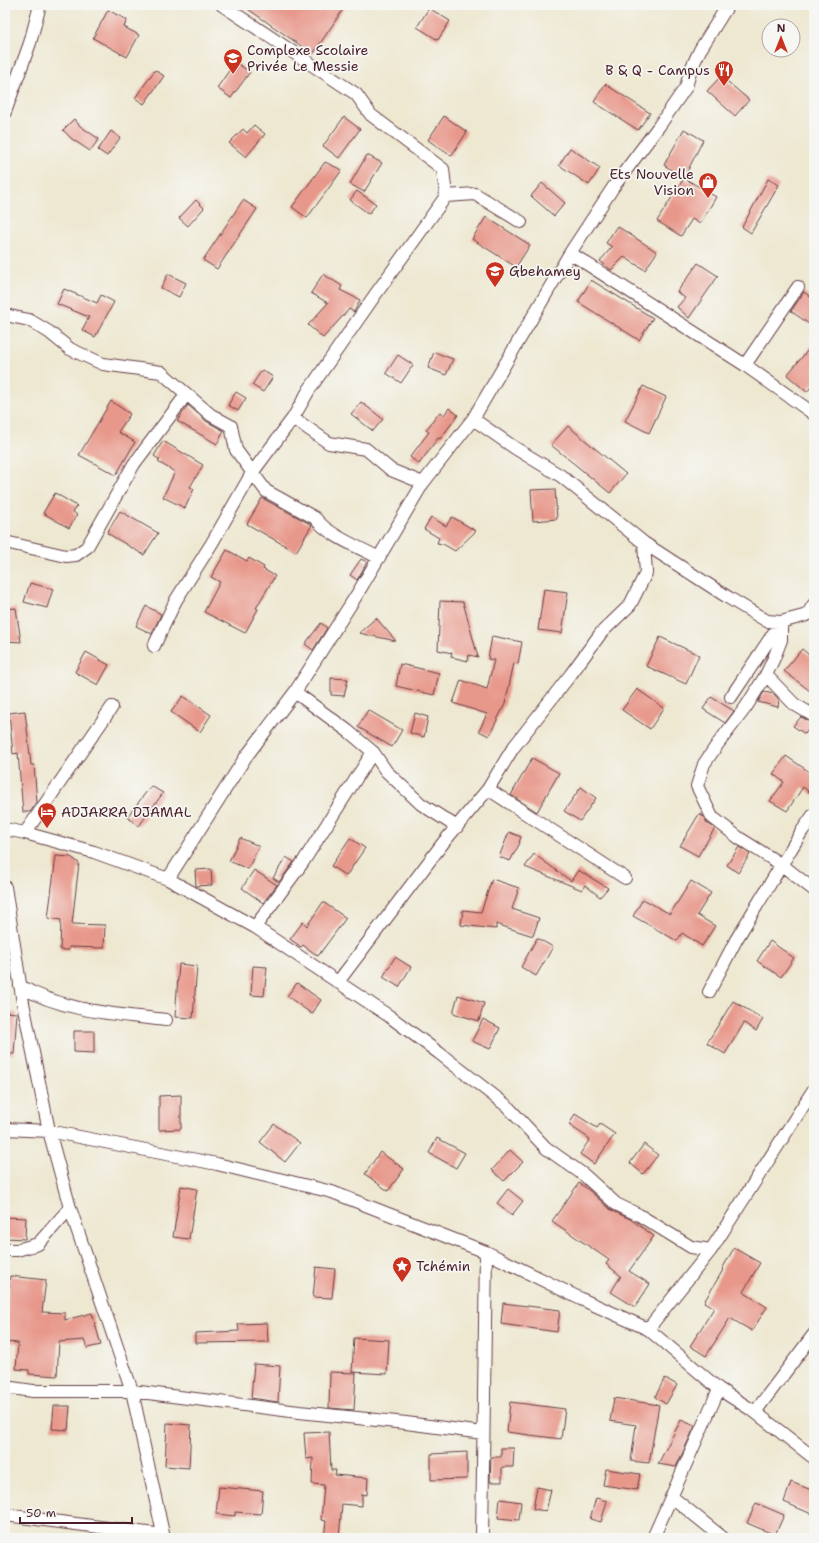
<svg xmlns="http://www.w3.org/2000/svg" width="819" height="1543" font-family="'Shantell Sans',sans-serif">
<style>
.building{fill:#e8988b}
.lines{fill:none;stroke-linecap:round;stroke-linejoin:round}
.minor-casing{stroke:#633d44;stroke-width:14}
.minor{stroke:#fff;stroke-width:12}
.labels{text-anchor:middle;stroke-width:3.5;stroke-linejoin:round;paint-order:stroke}
.poi-label{font-size:14px;fill:#4a1f2b;stroke:#f6f6f2;text-anchor:start}
</style>
<rect width="100%" height="100%" fill="#f6f6f2"/>
<filter id="ink" filterUnits="userSpaceOnUse"><feTurbulence type="fractalNoise" baseFrequency=".025" numOctaves="2"/><feDisplacementMap in="SourceGraphic" scale="8" xChannelSelector="R" yChannelSelector="G"/><feConvolveMatrix kernelMatrix="1 2 1 2 8 2 1 2 1" color-interpolation-filters="sRGB"/></filter>
<filter id="wash" filterUnits="userSpaceOnUse"><feTurbulence type="fractalNoise" baseFrequency=".012" numOctaves="4" result="noise"/><feDisplacementMap in="SourceGraphic" scale="16" xChannelSelector="R" yChannelSelector="G"/><feGaussianBlur stdDeviation="0.9" result="paint"/><feColorMatrix in="noise" values="0 0 0 0 0 0 0 0 0 0 0 0 0 0 0 0 0 1.4 0 .05"/><feComposite in="paint" operator="in"/></filter>
<g filter="url(#wash)">
<rect width="100%" height="100%" fill="#eee8d1"/>
<g id="blocks">
<path class="building" d="M242,5H346L313,54Z
M429,8L450,21L438,40L417,27Z
M108,10L127,20L124,27L139,35L127,57L93,38Z
M235,62L250,72L231,98L217,88Z
M155,70L164,76L144,104L135,98Z
M721,76L749,100L735,116L707,91Z
M605,84L650,113L638,130L594,102Z
M444,116L467,132L451,156L428,140Z
M344,117L360,129L339,158L323,146Z
M74,119L80,126L99,139L90,151L72,139L63,130Z
M254,125L265,134L246,157L229,143L243,129L247,133Z
M684,129L703,140L684,178L664,165Z
M111,131L120,138L107,156L98,150Z
M570,148L600,168L589,185L559,165Z
M367,155L382,163L364,192L350,184Z
M325,162L342,170L307,218L292,207Z
M684,178L716,197L700,224L692,219L681,236L657,221Z
M768,179L779,185L751,233L742,227Z
M542,183L565,203L554,216L531,196Z
M357,191L376,204L369,214L350,200Z
M196,200L204,208L188,226L179,218Z
M243,200L257,209L217,269L203,260Z
M486,217L530,245L516,267L472,239Z
M617,226L657,252L645,270L624,257L611,270L600,261L612,247L606,243Z
M698,263L718,276L689,318L677,307L685,298L677,292Z
M168,274L186,283L179,297L161,288Z
M323,274L342,286L340,290L360,300L354,312L349,309L323,338L308,325L328,303L311,293Z
M591,280L653,318L639,340L578,302Z
M64,289L97,303L101,295L114,302L95,337L82,330L89,317L57,304Z
M804,292L814,300V317L809,324L791,311Z
M814,343V383L807,392L787,375Z
M434,352L453,359L446,375L428,368Z
M398,355L413,365L401,383L386,373Z
M262,370L273,377L263,392L252,385Z
M643,386L666,397L649,433L625,421Z
M236,392L246,398L238,411L228,405Z
M111,401L130,414L118,432L135,442L116,475L79,455Z
M361,402L383,419L373,431L351,414Z
M188,405L206,421L224,431L217,444L177,421Z
M449,408L458,415L440,439L438,438L419,464L410,457L429,432L426,430L440,412L444,415Z
M568,426L626,474L610,493L551,445Z
M163,441L203,465L190,487L194,489L185,508L163,497L175,472L158,462L160,460L154,456Z
M555,489L557,519L533,521L531,490Z
M55,493L77,506L73,512L77,515L69,528L43,513Z
M262,498L312,525L296,552L247,524Z
M120,511L158,533L144,555L107,533Z
M431,517L446,526L452,517L476,531L455,551L443,544L437,543L439,538L424,529Z
M227,550L247,561L249,558L264,567L263,569L275,576L256,608L258,609L245,633L204,612L220,582L211,577Z
M361,559L367,562L357,580L350,575Z
M30,583L53,589L47,608L24,602Z
M544,589L568,592L562,633L538,630Z
M440,601L463,602L478,657L469,655L468,661L451,657L452,653L438,650Z
M146,606L161,614L152,634L136,626Z
M16,608L21,642L5,641V609Z
M376,618L396,641L359,633Z
M321,623L327,628L313,650L305,644Z
M492,636L522,642L518,664L514,663L505,704L489,736L479,731L487,714L453,703L461,680L487,689L494,660L488,659Z
M660,637L699,655L686,684L646,666Z
M802,649L814,659V694L784,671Z
M86,652L109,665L98,685L75,672Z
M400,664L439,673L434,695L396,686Z
M331,678L348,679L344,696L331,695Z
M637,689L664,708L650,729L622,710Z
M764,692L774,694L779,700L778,707L758,702Z
M183,696L211,715L200,732L171,712Z
M711,697L734,711L725,723L703,709Z
M368,710L402,730L392,747L358,727Z
M25,711L31,765H34L37,802L30,812H23L18,753L13,754L9,713Z
M415,713L428,717L424,737L410,733Z
M801,717L813,723L805,734L793,726Z
M786,756L814,775V796L803,787L787,811L770,801L784,782L773,774Z
M532,758L559,773L537,812L511,795Z
M151,786L163,793L139,826L127,817Z
M581,787L596,798L580,821L564,811Z
M699,814L704,817L707,823L715,828L698,856L680,846Z
M509,832L521,837L519,842L520,843L510,861L499,857Z
M240,838L259,846L248,869L229,861Z
M350,838L365,848L346,876L331,866Z
M739,847L750,854L738,873L727,865Z
M534,854L571,881L578,870L608,888L600,897L585,885L582,890L525,867Z
M56,856L71,857L79,863L72,924L105,925L104,948L69,947V950H60L61,920L48,918Z
M286,857L294,862L279,882L273,878Z
M211,869L212,885L196,886L195,870Z
M254,870L277,885L263,903L242,888Z
M492,879L519,888L512,909L539,918L533,936L496,924V929L461,925L463,910L481,912Z
M691,881L711,893L697,915L715,926L702,946L682,933L677,941L633,916L643,899L670,914Z
M323,902L346,918L318,956L303,945L301,947L290,939L303,922L307,926Z
M537,938L553,947L536,976L521,967Z
M770,941L794,958L781,977L757,961Z
M395,957L411,967L399,987L383,977Z
M179,964L197,966L193,1018L175,1017Z
M253,966L267,967L264,996L251,995Z
M297,983L321,1000L312,1014L287,996Z
M458,995L484,1003L479,1021L453,1013Z
M733,1001L763,1019L756,1031L744,1023L725,1054L707,1043Z
M5,1012L17,1013L14,1054H5Z
M483,1019L500,1028L490,1049L472,1041Z
M74,1031H94V1053L74,1052Z
M181,1095V1129L159,1130V1096Z
M575,1114L597,1128L600,1124L615,1134L594,1164L580,1154L590,1139L569,1125Z
M274,1124L300,1143L285,1162L260,1142Z
M437,1138L465,1153L456,1168L429,1153Z
M644,1144L658,1155L643,1174L630,1163Z
M510,1150L523,1162L504,1181L492,1170Z
M380,1152L404,1169L388,1191L365,1174Z
M579,1183L590,1191L611,1210L630,1219L654,1236L629,1271L650,1284L635,1307L611,1292L621,1276L606,1264L609,1260L552,1221Z
M181,1186L197,1189L189,1239L173,1237Z
M508,1189L523,1201L512,1215L497,1203Z
M5,1217L26,1218L25,1239L5,1238Z
M734,1248L760,1263L743,1292L767,1307L752,1331L730,1318L706,1356L690,1346L714,1308L704,1302L723,1270L722,1269Z
M316,1267L335,1269L332,1298L313,1297Z
M10,1276L46,1280L42,1312L65,1313V1320L92,1313L101,1345L87,1348L84,1340L59,1342L57,1376L29,1374V1370L16,1369L18,1343L5,1342V1318Z
M503,1303L560,1310L557,1332L501,1324Z
M267,1323L268,1342L195,1343V1333L239,1331L238,1324Z
M354,1338L389,1340L387,1374L352,1372Z
M254,1364L280,1366L278,1402L251,1398Z
M330,1372L356,1373L354,1410L329,1408Z
M665,1378L677,1385L666,1404L655,1397Z
M614,1398L659,1405L649,1463L631,1461L636,1425L610,1421Z
M510,1402L565,1409L561,1439L507,1432Z
M54,1406H70L68,1430L52,1429Z
M681,1420L695,1426L676,1467L658,1464Z
M167,1423L191,1425L189,1468L165,1466Z
M329,1432L331,1470H336L335,1475L368,1478L367,1495L362,1494V1506L342,1504L339,1538H324L326,1521L321,1520L324,1485L312,1484L313,1458L306,1459L304,1433Z
M501,1448H514L513,1467H502V1482H490L491,1457H501Z
M467,1452V1479L431,1480V1454Z
M606,1469L640,1474L637,1490L603,1485Z
M791,1482L814,1491V1515L784,1502Z
M219,1487L263,1491L261,1514L235,1512V1516L216,1514Z
M537,1487L551,1490L546,1511L533,1509Z
M596,1498L607,1501L601,1522L590,1519Z
M500,1499L521,1502L519,1520L498,1518Z
M756,1503L784,1515L775,1535L747,1523Z"/>
</g>
</g>
<g filter="url(#ink)">
<use href="#blocks" fill-opacity="0" stroke="#633d44" stroke-width="1"/>
<g class="lines">
<defs>
<path id="minor" d="M222,5L356,94L371,115L443,169L446,196
M5,112L30,43L40,5
M570,253L745,365L814,414
M5,315L29,320L49,332L70,349L103,364L161,372L211,415L231,426L236,450L266,491L315,518C329,536 359,547 379,558
M745,365L798,287
M293,418L329,443L366,449L391,470L423,483
M473,419L515,448L561,476L644,543L729,598L767,621L781,622V640L774,658L766,675L746,707L717,745L704,764L697,786L712,817L739,838L782,865L814,890
M5,542L66,556L76,555L87,547L134,464L186,395
M154,646L176,600L212,543L252,473L293,418L309,390L375,295L446,196L475,194L521,222
M766,675L794,704L814,716
M295,692L348,731L373,752L386,771L421,804L457,827
M731,697L781,622L807,615L814,604
M488,789L625,878
M5,829L25,833L94,852L168,879L255,927L389,1016L439,1053L507,1106L546,1148L584,1175L616,1204L639,1215L691,1247L711,1250
M25,833L112,707
M168,879L245,758L295,692L356,596L423,483L473,419L570,253L614,186L659,126L686,87L691,69L700,50L728,5
M5,887L23,1003L49,1131L70,1208L132,1391L164,1538
M255,927L303,862L373,752
M338,982L443,843L488,789L513,748L571,674L601,633L630,605L646,573L644,543
M20,986C64,1012 117,1014 166,1020
M709,992L736,940L802,831L814,814
M5,1129L49,1131L217,1164L332,1192L486,1252L581,1299L648,1329L719,1389L755,1412L814,1458
M5,1250H17L38,1244L70,1208
M648,1329L711,1250L814,1089
M5,1387L33,1391H132L299,1412L406,1423L483,1433
M755,1412L814,1334
M672,1497L723,1538
M5,1515L163,1535
M482,1538L486,1252
M653,1538L719,1389"/>
</defs>
<use href="#minor" class="minor-casing"/>
<use href="#minor" class="minor"/>
</g>
</g>
<defs>
<symbol id="school-pin" viewBox="-11 -11 22 30"><path d="M0 17L-7.5 6A9.5 9.5 0 1 1 7.5 6Z" fill="#c8321e" stroke="#f6f6f2"/><path d="M0-5L7-2L0 1L-7-2ZM-4 1L0 2.5L4 1V4Q0 6-4 4Z" fill="#fff"/></symbol>
<symbol id="restaurant-pin" viewBox="-11 -11 22 30"><path d="M0 17L-7.5 6A9.5 9.5 0 1 1 7.5 6Z" fill="#c8321e" stroke="#f6f6f2"/><path d="M-5-6h1v4h1v-4h1v4h1v-4h1v5L-1.5 .5V6h-2V.5L-5-1ZM5-6V6H3V1.5H1.5Q1.5-4 5-6Z" fill="#fff"/></symbol>
<symbol id="shop-pin" viewBox="-11 -11 22 30"><path d="M0 17L-7.5 6A9.5 9.5 0 1 1 7.5 6Z" fill="#c8321e" stroke="#f6f6f2"/><path d="M-5-2.5h2.3a2.7 3.5 0 0 1 5.4 0H5L5.5 6h-11ZM-1.5-2.5h3a1.5 2.3 0 0 0-3 0Z" fill="#fff"/></symbol>
<symbol id="hotel-pin" viewBox="-11 -11 22 30"><path d="M0 17L-7.5 6A9.5 9.5 0 1 1 7.5 6Z" fill="#c8321e" stroke="#f6f6f2"/><path d="M-6-4.5h1.5V1H6V5H4.5V3h-9V5H-6ZM-4 0a1.8 1.8 0 1 1 3.6 0ZM.5 0V-2.5h3Q6-2.5 6 0Z" fill="#fff"/></symbol>
<symbol id="sight-pin" viewBox="-11 -11 22 30"><path d="M0 17L-7.5 6A9.5 9.5 0 1 1 7.5 6Z" fill="#c8321e" stroke="#f6f6f2"/><path d="M0-6L1.8-2.2L6-1.7L2.9 1.2L3.7 5.4L0 3.3L-3.7 5.4L-2.9 1.2L-6-1.7L-1.8-2.2Z" fill="#fff"/></symbol>
</defs>
<g fill-rule="evenodd">
<use href="#school-pin" x="222" y="47" width="22" height="30"/>
<use href="#restaurant-pin" x="713" y="59" width="22" height="30"/>
<use href="#shop-pin" x="697" y="171" width="22" height="30"/>
<use href="#school-pin" x="484" y="260" width="22" height="30"/>
<use href="#hotel-pin" x="36" y="801" width="22" height="30"/>
<use href="#sight-pin" x="391" y="1255" width="22" height="30"/>
</g>
<g class="labels">
<g class="poi-label">
<text x="247" y="55">Complexe Scolaire<tspan x="247" dy="16">Privée Le Messie</tspan></text>
<text x="710" y="75" text-anchor="end">B &amp; Q - Campus</text>
<text x="694" y="179" text-anchor="end">Ets Nouvelle<tspan x="694" dy="16">Vision</tspan></text>
<text x="509" y="276">Gbehamey</text>
<text x="61" y="817">ADJARRA DJAMAL</text>
<text x="416" y="1271">Tchémin</text>
</g>
</g>
<rect width="819" height="1543" fill="none" stroke="#f6f6f2" stroke-width="20"/>
<g transform="translate(781 38)"><circle r="19" fill="#f6f6f2" stroke="#b1a0a2"/>
<path d="M0-3L7 15L0 10L-7 15Z" fill="#c8321e"/>
<text y="-6" font-size="11" font-weight="bold" text-anchor="middle" fill="#4a1f2b">N</text>
</g>
<path d="M20 1517v6h112v-6" fill="none" stroke="#4a1f2b" stroke-width="2"/>
<text x="26" y="1517" font-size="12" fill="#4a1f2b" stroke="#f6f6f2" stroke-width="3" paint-order="stroke">50 m</text>
</svg>
